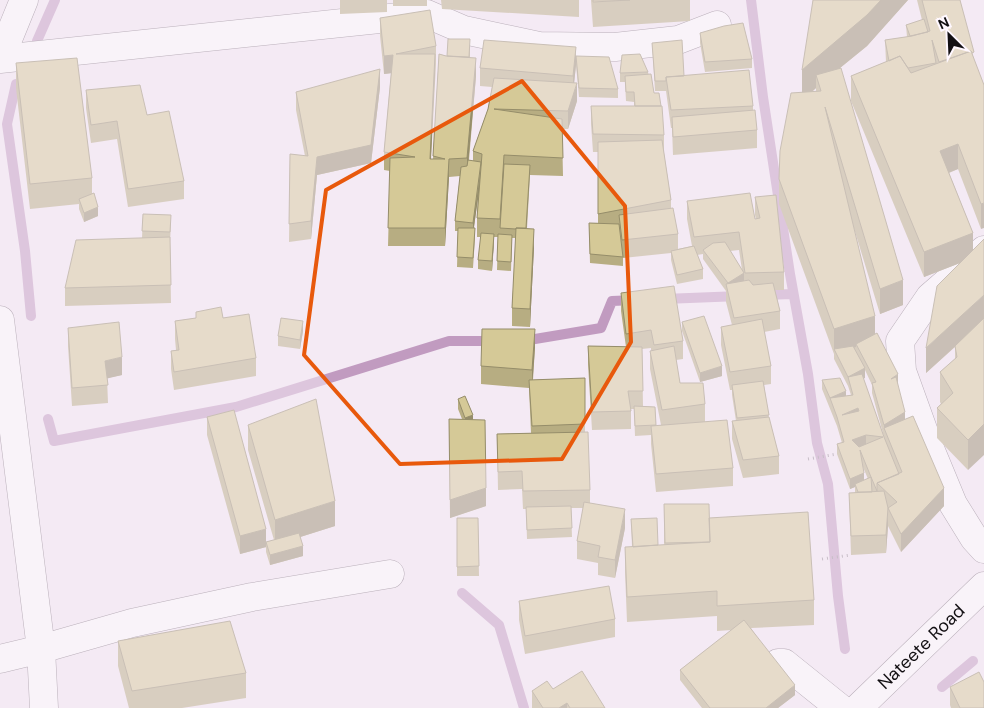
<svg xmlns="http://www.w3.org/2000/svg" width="984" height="708" font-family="'DM Sans',sans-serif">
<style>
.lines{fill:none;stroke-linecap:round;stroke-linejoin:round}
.stream{stroke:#c19bc0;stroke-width:10}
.minor-casing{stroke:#766d76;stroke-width:29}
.major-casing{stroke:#766d76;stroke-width:29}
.path{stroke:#938c93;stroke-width:3;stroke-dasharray:1 4;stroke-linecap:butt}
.minor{stroke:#fff;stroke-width:28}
.major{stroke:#fff;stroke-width:28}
.wall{fill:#b7ad82;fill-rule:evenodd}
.shaded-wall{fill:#958d6a}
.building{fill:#d5c997;stroke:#958d6a;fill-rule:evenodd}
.marked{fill:none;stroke:#e8590c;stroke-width:4;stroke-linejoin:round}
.labels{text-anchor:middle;stroke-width:4;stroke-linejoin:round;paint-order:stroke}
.street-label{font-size:18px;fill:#131013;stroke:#fff8ff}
</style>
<rect width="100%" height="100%" fill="#f4eaf4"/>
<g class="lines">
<path class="stream" d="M751,0L763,97L790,274L808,374L817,443L828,484L838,596L845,649
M37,41L55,0
M16,84L7,124L25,251L31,316
M762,295L793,294
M664,299L740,296
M523,341L601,328L612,301L635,300
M48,419L54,441L236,407L449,341H494
M462,593L499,625L524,708
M942,687L973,661"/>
<defs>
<path id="minor" d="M24,0L0,59L427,14L464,30L539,46L615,47L678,40L717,25
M984,250L930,297L900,341L902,371L929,446L953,504L974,538L984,549
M0,320L41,649L44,708
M0,659L41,649L132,623L252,597L390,574
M722,708L778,663H784L840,708"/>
<g id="major">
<path id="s1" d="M858,708L984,586"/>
</g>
</defs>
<use href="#minor" class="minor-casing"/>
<use href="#major" class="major-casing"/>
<path class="path" d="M808,459L837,454
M822,559L851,555"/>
<use href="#minor" class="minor"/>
<use href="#major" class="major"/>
</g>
<path class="wall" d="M340,0H387V12L340,14Z
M393,0H427V6H393Z
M441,0H579V17L442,9Z
M591,0H690V21L593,27Z
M813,0H908L867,46L840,68L903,305L880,314L853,225L875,335L898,384H897L905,419L944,506L901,552L888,526L886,553L851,555L849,493H855V487L850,489L837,454V444L842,443L837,426L822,389V380L846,396L851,395L848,386L834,359V354L779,204V179L802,93ZM816,88V92H812ZM865,370L872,385V393L884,437L863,378H865ZM863,467L868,479L864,480Z
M917,0H960L974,60L984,85L981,229L958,169L949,173L973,233L968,470L937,438V408L941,404L940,402V372L955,359V347L926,373L960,263L924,277L851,101V76L886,62L885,40L907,37L906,25L922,20Z
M380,18L436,46V64L431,159H433L439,54L447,56L470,49V57L476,76L469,160L473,161V151L488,109L492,87L480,86V68L576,56L618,89V98L579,97L576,65L574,83L577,101L568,129H562L563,176L530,175L527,228L534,247L530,327L512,326V308L516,238H512L511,271L497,270L498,237H494L492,271L478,269V260L481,237H477V218L478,195L474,228L475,238L473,268L457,267L458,231H455V221L460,176L449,177L445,246H388L390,171L384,170V152L391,73L384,74L380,36Z
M700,33L752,59V68L705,72L700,43Z
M652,43L684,76L753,106V110L757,130V148L673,155L672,128H671L666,91H655Z
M16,63L92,178V194L98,216L84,222L79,209V204L30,209L16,88Z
M648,72L664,135V153L671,200V208L678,234V249L692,246L687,219V201L755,219H756L755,215V197L784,272V290H775L780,311V329L764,332L771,366V384L764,385L769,418L779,456V474L743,478L732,439V421H736L732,395V390H730L721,345V327L732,325L726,302V291L703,259V254L697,255L703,269V279L677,284L671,260V253L623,258V266L590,263L589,223H598V152H593L591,124V106H634V102L626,101L625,82H620V73ZM739,250L742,270L730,251Z
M380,87L371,163L317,175L311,239L289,242L290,154L305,156L296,110V92Z
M86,90L147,115L184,181V199L128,207L117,139L91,143L86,108Z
M143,214L171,224L170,242L171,303L65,306V288L142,238Z
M621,293L683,341V359L676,360L680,383L705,404V422L733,468V486L656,492L651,444V435L635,436L634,409H631V429L592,430L588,364V346L626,347L621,311ZM651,348V351H650V369L661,425L656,426L655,407L643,406L642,349Z
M196,312L223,318L256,358V376L174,390L171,369V351L176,350L175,339V321L196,318Z
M682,322L722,376L700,382L682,331Z
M68,328L122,375L107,378L108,403L72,406L68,346Z
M303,331L300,349L278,346V336Z
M535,347L533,380L585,378V432L590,490V503L625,528L615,578L598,575V563L577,559V541L583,508H571L572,537L527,539L526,509H523L522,489L498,490L497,434L531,433L529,388L481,384V366Z
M458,399L473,420L486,506L450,518L449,419H462L458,409Z
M207,417L266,547L240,554L207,435Z
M248,425L335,526L300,537L303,556L270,565L266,552V542L274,540L248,450Z
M664,504L709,518L814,600V625L751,628L795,695L778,708H702L680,680V670L732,630L717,631V616L627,622L625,572V547H632L631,519L658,545H664Z
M457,518H478L479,576H457Z
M519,601L615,619V637L525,654L519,620Z
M118,641L246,673V698L182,708H129L118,666Z
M950,687L984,708H951L950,705Z
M553,689L605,708H532V691Z"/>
<path class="shaded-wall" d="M881,0H908L867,46L819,85L816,75V88L802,100V70Z
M576,47V65L573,94V76Z
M435,54V72L430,177V159Z
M393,55V73L384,74V56Z
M476,58V76L467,176V158Z
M380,69V87L371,163L317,175L311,239V221L317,157Z
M577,83V101L568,129V111Z
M958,144V169L940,176V151Z
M449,159V177L445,246V228Z
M482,162V172L473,233V223Z
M984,203V228L981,229V204Z
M98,207V216L84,222V213Z
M534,229V247L530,327V309Z
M973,233V258L924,277V252Z
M494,234V243L492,271V261Z
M744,273V282L728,292V283Z
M903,280V305L880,314V289Z
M984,295V320L926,373V348Z
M875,316V341L856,344V347L836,353L834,349V354V329Z
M303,321V331L300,349V340Z
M535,329V347L532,388V370Z
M122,357V375L105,379V361Z
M722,366V376L700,382V373Z
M865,368V378L850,385L848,377Z
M898,374V384L891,388V379Z
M846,391V400L830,398Z
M858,408V417L842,415Z
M905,412V422L884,428V425Z
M473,415V425L465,428V418Z
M984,424V455L968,470V440Z
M866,435V445L852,449V440Z
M864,473V483L855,484V487L850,489V479Z
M486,488V506L450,518V500Z
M944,488V506L901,552V534Z
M335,501V526L275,545V520Z
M888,508V526L886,553V535Z
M625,509V528L615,578V560Z
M266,529V547L240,554V536Z
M303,546V556L270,565V555Z
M795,685V695L778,708H766Z
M567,703V708H559Z"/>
<path class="building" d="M593,0H630L593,2Z
M813,0H881L867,15L802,70Z
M922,0H960L974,52L972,53L971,51L939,62L932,40L936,63L908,68L900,56L889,61L885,40L912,36L930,31Z
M430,10L436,46L396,54H435L430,159H445L433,156L439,54L446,56L476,58L467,158L449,159L445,228H388L390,158L415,157L384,152L393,55L384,56L380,18Z
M924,19L928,32L910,36L906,25Z
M743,23L752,59L705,62L700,33L724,26Z
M448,39H470L469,57L447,56Z
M484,40L576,47L573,76L480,68Z
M682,40L684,76L666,77V81H655L652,43Z
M971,51L984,85V203L981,204L958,144L940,151L973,233L924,252L851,76L900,56L911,73Z
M640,54L648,72L620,73L622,55Z
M576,56L609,57L618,89L579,88Z
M77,58L92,178L30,184L16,63Z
M841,68L903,280L880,289L825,107L875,316L834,329L779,179L780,151L791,93L821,91L816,75Z
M380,69L371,145L317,157L311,221L289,224L290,154L308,156L296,92Z
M749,70L753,106L671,110L666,77Z
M651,74L654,93H659L661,106H635L634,92H626L625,76Z
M494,78L577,83L568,111L494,109L562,119L563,158L504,155L500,219L477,218L482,154L473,151L488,109Z
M140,85L147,115L169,111L184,181L128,189L117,121L91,125L86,90Z
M591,106H662L664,135L593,134Z
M755,110L757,130L673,137L672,117Z
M662,140L671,200L598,214V142Z
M468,160L481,162L473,223L455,221L461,167L467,166Z
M504,164L530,165L526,228H516V229L500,228Z
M94,193L98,207L84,213L79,199Z
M750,193L755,219L760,218L755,197L776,195L784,272L745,273L739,232L694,237L687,201Z
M673,208L678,234L622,240L619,215Z
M143,214L171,215L170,232L142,231Z
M589,223L619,224L623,257L590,254Z
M458,228H475L473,258L457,257Z
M516,228L534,229L530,309L512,308Z
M481,233L494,234L492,261L478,260Z
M498,234L512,235L511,262L497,261Z
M170,237L171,285L65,288L76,240Z
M984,239V295L926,348L937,286Z
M725,242L744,273L728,283L703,250L713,243Z
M694,246L703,269L677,275L671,251Z
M749,280L753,285L773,283L780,311L734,318L726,284Z
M674,286L683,341L654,345L651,330L626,334L621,293Z
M221,307L223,318L249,314L256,358L174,372L171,351L179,350L175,321L196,318V312Z
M704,316L722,366L700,373L682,322Z
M281,318L303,321L300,340L278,336Z
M984,318V424L968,440L937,408L953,393L940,372L957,357L955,346Z
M762,319L771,366L730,372L721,327Z
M119,322L122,357L105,361L108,385L72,388L68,328Z
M482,329H535L532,370L481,366Z
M877,333L898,374L891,379L896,377L905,412L884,425L872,383L876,382L856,344Z
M588,346L642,347L643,391H628L631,411L592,412Z
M674,346L680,383H703L705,404L662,410L650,351Z
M853,346L865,368L848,377L862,374L884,437L899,474L877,483V491L871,477L872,492H858L855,484L871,477L860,450L864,473L850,479L837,444L844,442L837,417L830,398L853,395L848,377L834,349ZM858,408L859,411L842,415ZM866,435L883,437L859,447L852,440Z
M585,378V424L532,426L529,380Z
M840,378L846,391L830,398L822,380Z
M763,381L769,415L737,418L732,385Z
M465,396L473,415L465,418L458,399Z
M316,399L335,501L275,520L248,425Z
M634,406L655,407L656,425L635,426Z
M234,410L266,529L240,536L207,417Z
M913,416L944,488L901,534L888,508L886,535L851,536L849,493L884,491L888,508L897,502L877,483L902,472L884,428Z
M769,417L779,456L743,460L732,421Z
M449,419L485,420L486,488L450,500Z
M727,420L733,468L656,474L651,426Z
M588,432L590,490L523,491L522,471L498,472L497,434Z
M584,502L625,509L615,560L598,557L600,546L577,541Z
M664,504H709L710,542L665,543Z
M571,506L572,528L527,530L526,507Z
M808,512L814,600L717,606V591L627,597L625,547L710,542L709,518Z
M457,518H478L479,566L457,567Z
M657,518L658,545L633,547L631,519Z
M299,533L303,546L270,555L266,542Z
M609,586L615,619L525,636L519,601Z
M744,620L795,685L766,708H710L680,670Z
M230,621L246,673L132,691L118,641Z
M582,671L605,708H570L567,703L559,708H543L532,691L547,681L553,689Z
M979,672L984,682V708H960L950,687Z"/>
<path d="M0 0H984V708H0ZM522,81L625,206L631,342L562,459L400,464L304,355L326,190Z" fill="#f4eaf4" fill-opacity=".55" fill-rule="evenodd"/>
<path class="marked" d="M522,81L625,206L631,342L562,459L400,464L304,355L326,190Z"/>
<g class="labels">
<g class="street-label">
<text dy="6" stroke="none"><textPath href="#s1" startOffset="88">Nateete Road</textPath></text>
</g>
</g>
<g transform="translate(949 35) rotate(336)" stroke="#fff8ff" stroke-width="4" paint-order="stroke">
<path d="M0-4L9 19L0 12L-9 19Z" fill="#131013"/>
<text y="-8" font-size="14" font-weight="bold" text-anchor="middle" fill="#131013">N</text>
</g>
</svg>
